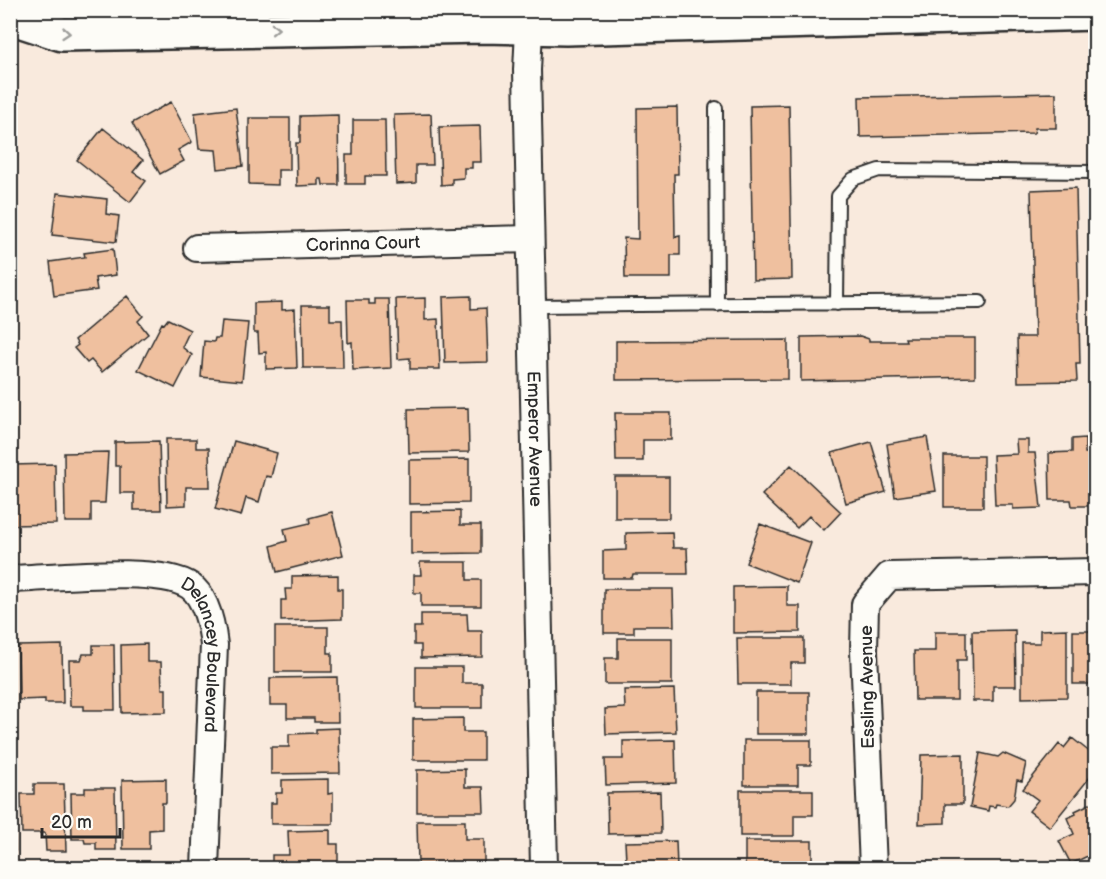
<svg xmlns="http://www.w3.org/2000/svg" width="1106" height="879" font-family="'Balsamiq Sans',sans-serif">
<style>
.building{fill:#efc09f;stroke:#2b2b2b;stroke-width:1.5}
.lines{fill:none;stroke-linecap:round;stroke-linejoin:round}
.service-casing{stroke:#2b2b2b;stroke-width:16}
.minor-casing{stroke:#2b2b2b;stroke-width:30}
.secondary-casing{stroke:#2b2b2b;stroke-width:38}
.service{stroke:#fdfcf7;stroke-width:12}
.minor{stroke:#fdfcf7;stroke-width:26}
.secondary{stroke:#fdfcf7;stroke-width:33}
.oneway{stroke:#9e9e9b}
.labels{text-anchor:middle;stroke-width:6;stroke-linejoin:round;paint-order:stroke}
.street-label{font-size:18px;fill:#2b2b2b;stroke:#fdfcf7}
</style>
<rect width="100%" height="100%" fill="#f9eadd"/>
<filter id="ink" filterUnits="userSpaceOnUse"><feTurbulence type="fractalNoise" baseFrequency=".0167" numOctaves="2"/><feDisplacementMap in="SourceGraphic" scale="12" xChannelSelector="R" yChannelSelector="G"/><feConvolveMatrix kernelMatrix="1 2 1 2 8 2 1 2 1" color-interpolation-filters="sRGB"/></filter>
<g filter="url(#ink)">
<path class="building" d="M1056,93V128H1035L1034,133L860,137L859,97Z
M171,102L192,142L178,150L184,161L160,174L132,123Z
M789,105L792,279L753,280L750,106Z
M677,107L678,174H674L675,237L680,236V255H671V278H625L624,238L638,239L637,108Z
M236,108L243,166L218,169L216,150L199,149L195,113Z
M431,114L433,165H416V183L396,184L394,115Z
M338,115L339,185H323L322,179H319V185L297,186L296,143H300V116Z
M249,118H290V170H278V185L249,184Z
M353,120H385L386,176H365V184H346V155H353Z
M480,126L481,162H472V168H464V178L452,179V184L441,185L439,127Z
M103,128L143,160L133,172L146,181L130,202L77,160Z
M1076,188L1080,364H1076L1077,381L1018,382L1017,337H1035L1031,190Z
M57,193L107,199L106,214L119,216L116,242L52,235Z
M113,249L116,275L95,278L97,290L54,296L50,262L85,257L84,253Z
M127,296L143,316L138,321L148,334L102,372L91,360L87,363L74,348L78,345L75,340Z
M471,296V309L486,308L488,362L445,363L443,297Z
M425,298V320L438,319L440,369H410V358L398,359L396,299Z
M375,299H389L391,368L353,370L352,342L348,343L347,300H369V304H375Z
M282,302V310L295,309L297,368L266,369V352L259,353L258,333H254V303Z
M302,305H330V320H342L343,368H303Z
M168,319L190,330L182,347L192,355L175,388L138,370L162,323L164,324Z
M222,321L248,323L242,381L201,377L204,341L214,342L215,338H220Z
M860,336L869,339V341H906L905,338H975V377L801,381V337Z
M788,340V379L616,380V341Z
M468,408L469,452L409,453L408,409Z
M615,413H671V440H643V461H616Z
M927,437L936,491L895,497L887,444Z
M1085,438V453H1091L1092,506H1072L1071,500H1050L1049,453L1072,452V439Z
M166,439H196V448H209L210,487H186V505L167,506Z
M1016,440H1028V453H1035L1041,508L1013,509V505H995L993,455L1017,454Z
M159,441L161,510H134V493H120V466H115V442Z
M234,441L277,453L271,477L266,476L259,502L246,498L241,516L215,509Z
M871,442L886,492L846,503L832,453Z
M108,452L105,503H91V522H65L64,453Z
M944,456H983V507H944Z
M469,459V503L409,504V460Z
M55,464L56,524L13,525L12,465Z
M791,465L841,512L824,530L809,516L797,528L762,495Z
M615,477H669V518H615Z
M460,511V525H481V553L411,554V512Z
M332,512L343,555L277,572L271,546L287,541L284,529L310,523L309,518Z
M760,524L811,543L797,583L746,563Z
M672,532L673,548H687L688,574H633L632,578H603V551L626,550V533Z
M420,562H467V580H481V606H421V593H414V575H421Z
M338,575V589H342V619L281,621V600H286L285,589H292V576Z
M787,586V606H800V632L733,633V587Z
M604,589H673L674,626H634V633H604Z
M421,614H467L468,631H482V657L421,658V645H414V627H421Z
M275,627H328V653H332V672H275Z
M1067,629V697L1022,698V643H1040V630Z
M1015,630L1016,686H993V701H973L972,631Z
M1073,631H1096V684H1073Z
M935,632H966V660H957V700H915L914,651H935Z
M618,638H672V684H605V658H618Z
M737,638H804V663H791V684H738Z
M147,644V662H161L162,689H166V712L122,713L121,645Z
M62,645L63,703H45V699L19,700L18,646Z
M93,645H114L115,710H84V706H70L69,660H81L83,654H93Z
M10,647L12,708H10Z
M416,667H462V683H482V708H416Z
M337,677L338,722H314V718H287V705H270V678Z
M674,689L676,732L606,734L605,709L625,708L624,690Z
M756,692H809V734H756Z
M463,718V732H483V760H413V719Z
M339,728L340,773L271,774V747H289V734L316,733V729Z
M1072,738L1096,757V764L1092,769L1095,771L1050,827L1029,811L1038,800L1023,789L1059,744L1064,748Z
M675,740L676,783L606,785L605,759H623V741Z
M744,740H811V765H798V785H744Z
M980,753L998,757L1003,753L1026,763L1022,781L1017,780L1014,799L1008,806L996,804L995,807L989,806L988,811L970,807Z
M963,754V804H945V823L919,824L921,755Z
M465,769V787H483L484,812H417V770Z
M166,779V803H162V829L149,830V849H123L122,780Z
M328,779V794L333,793V824H271V803H276V793H282V780Z
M34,784H64L66,851H46L45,833H22L21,794H34Z
M85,788H115L116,850H96V843H85L84,839H72L71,793H85Z
M740,790H813V815H794V836H740Z
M660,792L661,833L608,834L607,793Z
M10,796H14L15,851H10Z
M1096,801V852L1071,864L1059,841L1074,834L1067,818L1076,814L1075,811Z
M417,821H465V839H484V864H418Z
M330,830V844H338V868H272V855H289L288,831Z
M676,841L677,868H607V861L626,860L625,842Z
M745,841H812V866H799V868H745Z"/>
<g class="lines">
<defs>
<path id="service" d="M716,108L717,305
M837,304L838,196L853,179L879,170L1096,172
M533,306L980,302"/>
<g id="minor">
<path id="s1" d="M530,10L527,70L544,868"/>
<path id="s2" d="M197,248L530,239"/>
<path id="s3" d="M10,579C50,578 160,565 190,586C206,597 212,627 214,645L205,868"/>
<path d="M873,868L864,651L865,604L889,576L1096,572"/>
</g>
<path id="secondary" d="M10,17L62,34L484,26L566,28L1096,13"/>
</defs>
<use href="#service" class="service-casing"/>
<use href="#minor" class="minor-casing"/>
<use href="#secondary" class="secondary-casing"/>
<use href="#service" class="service"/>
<use href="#minor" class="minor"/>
<use href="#secondary" class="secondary"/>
</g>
<defs><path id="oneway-chevron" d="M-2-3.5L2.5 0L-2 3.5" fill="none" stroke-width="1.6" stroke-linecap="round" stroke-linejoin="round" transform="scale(1.5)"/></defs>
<g class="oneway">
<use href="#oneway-chevron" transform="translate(275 29) rotate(-1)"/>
<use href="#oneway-chevron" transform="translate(66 33) rotate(5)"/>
</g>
</g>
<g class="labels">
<g class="street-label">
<text dy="6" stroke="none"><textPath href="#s2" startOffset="166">Corinna Court</textPath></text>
<text dy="6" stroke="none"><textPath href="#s1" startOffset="429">Emperor Avenue</textPath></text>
<text dy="6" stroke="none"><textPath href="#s3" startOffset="254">Delancey Boulevard</textPath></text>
<text transform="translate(867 687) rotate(-91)" y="6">Essling Avenue</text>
</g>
</g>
<rect width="1106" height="879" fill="none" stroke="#fdfcf7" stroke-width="36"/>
<rect x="18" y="18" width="1070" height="843" fill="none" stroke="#2b2b2b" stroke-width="2" filter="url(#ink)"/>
<path d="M42 828v9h78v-9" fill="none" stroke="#2b2b2b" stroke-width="3"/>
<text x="51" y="828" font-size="18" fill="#2b2b2b" stroke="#fdfcf7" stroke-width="4.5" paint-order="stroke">20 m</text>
</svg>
